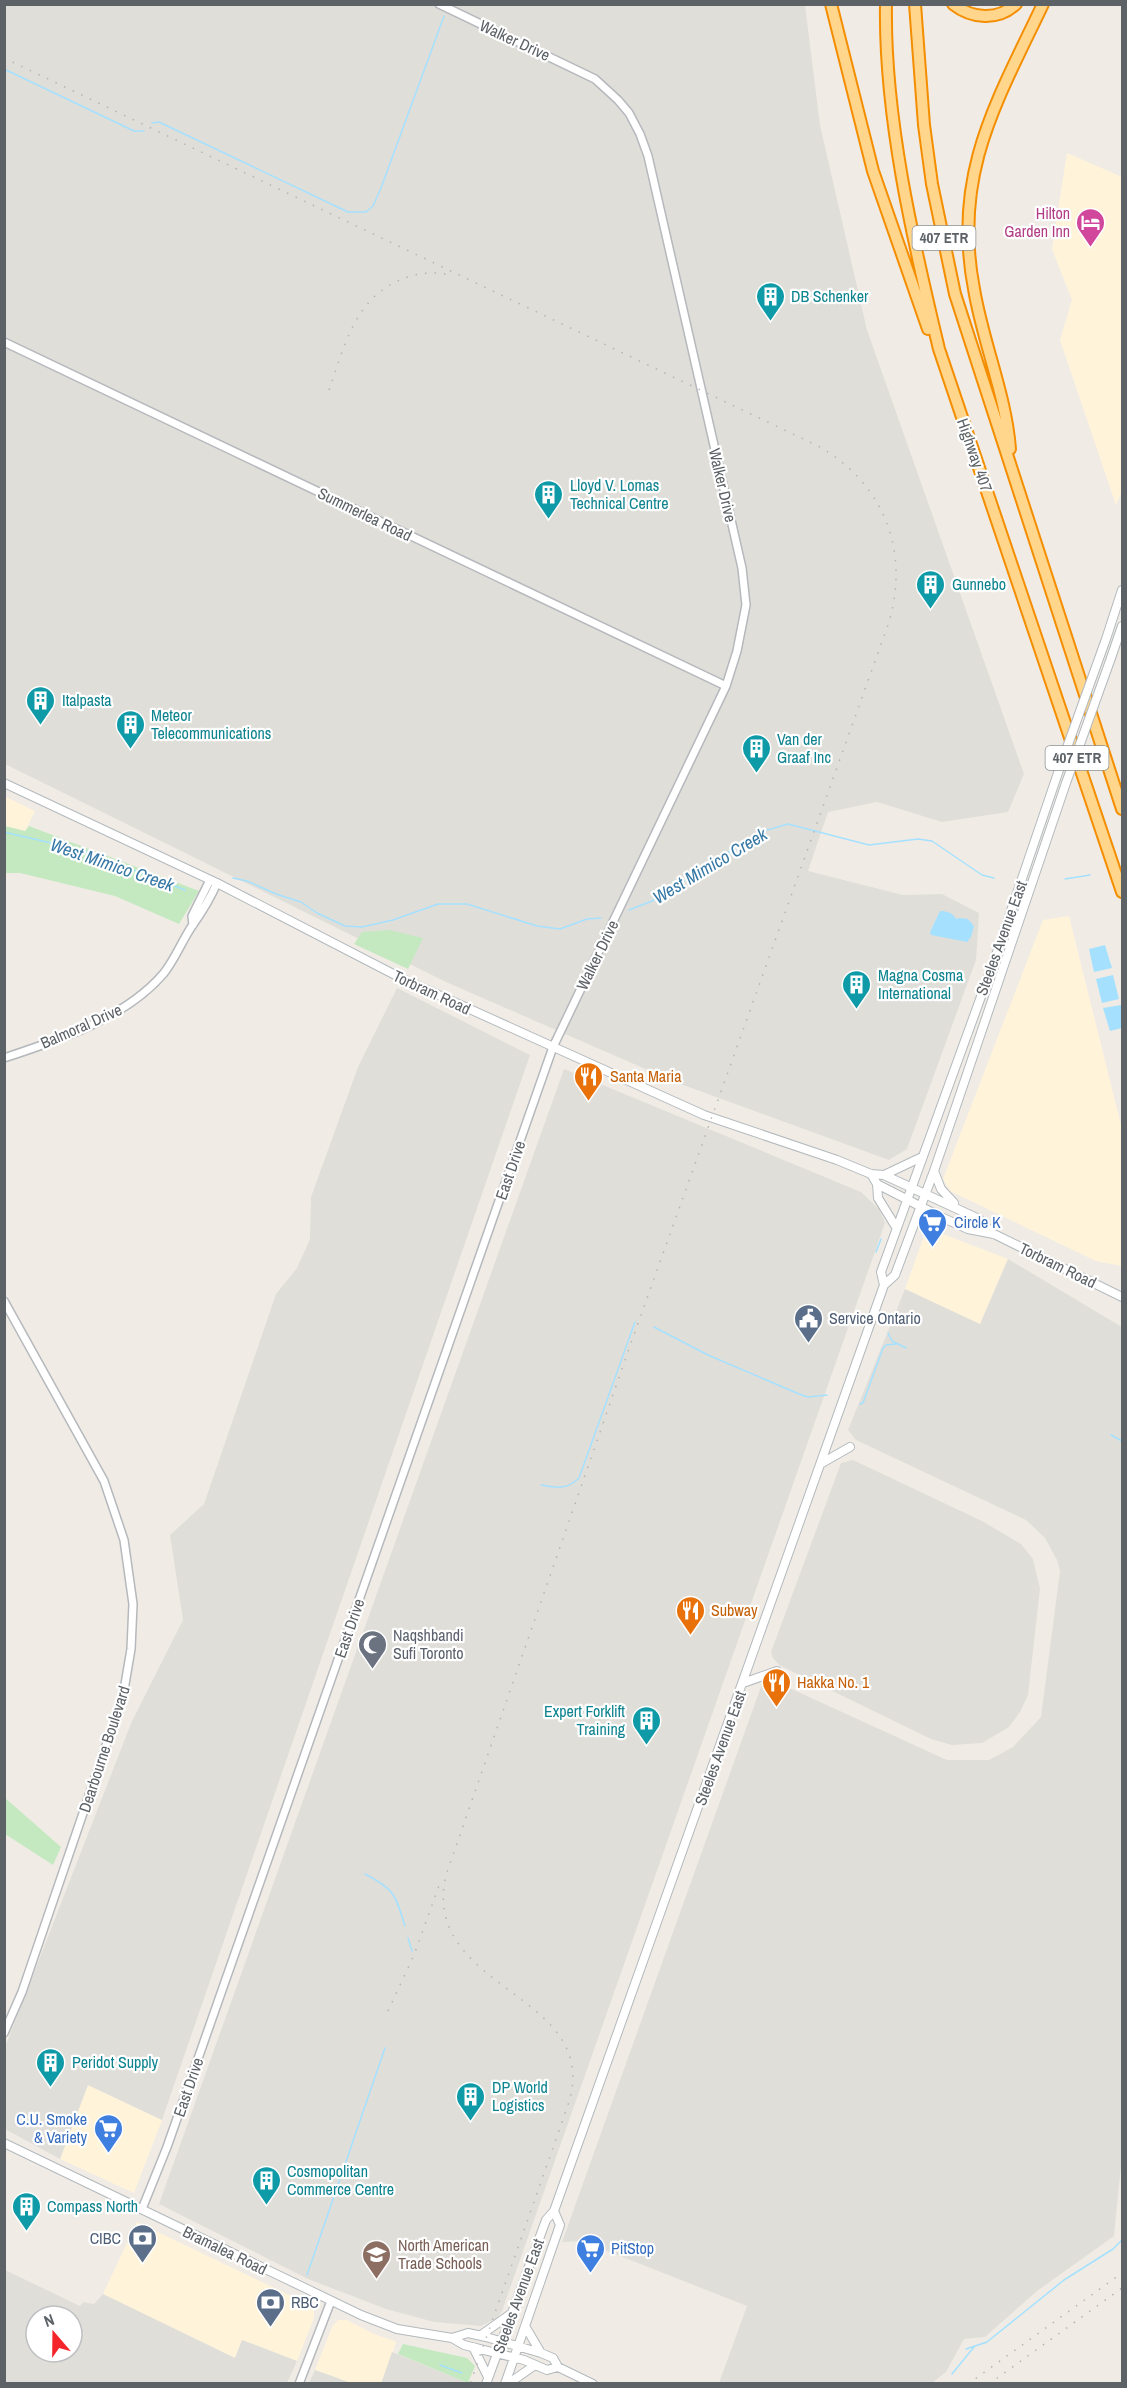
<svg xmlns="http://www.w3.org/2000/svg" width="1127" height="2388" font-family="'Archivo Narrow',sans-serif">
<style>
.commercial{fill:#fff3da}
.industrial{fill:#e0ded9;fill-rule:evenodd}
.green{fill:#c4e9c0}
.water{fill:#a5e1ff}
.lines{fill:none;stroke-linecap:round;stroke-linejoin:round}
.stream{stroke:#a5e1ff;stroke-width:1.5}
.tertiary-casing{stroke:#b5b8bc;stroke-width:10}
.secondary-casing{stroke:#b3b9bd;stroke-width:10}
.motorway-casing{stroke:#f48e00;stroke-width:14}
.tertiary{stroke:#fff;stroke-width:7}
.secondary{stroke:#fff;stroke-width:8}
.motorway{stroke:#ffd68c;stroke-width:10}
.rail{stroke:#b4b5b6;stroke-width:1.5;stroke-dasharray:1.5 8;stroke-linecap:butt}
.secondary-bridge-casing{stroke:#b3b9bd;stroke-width:10;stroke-linecap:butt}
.secondary-bridge{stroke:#fff;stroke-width:8}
.labels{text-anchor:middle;stroke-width:4.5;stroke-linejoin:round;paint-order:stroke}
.shield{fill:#fff;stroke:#8d9194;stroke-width:1.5}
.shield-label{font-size:15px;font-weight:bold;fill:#5c6266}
.street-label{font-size:16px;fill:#5c6266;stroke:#fff}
.hotel-label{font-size:16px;fill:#b23c85;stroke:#fff;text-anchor:end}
.culture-label{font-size:16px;fill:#0d838f;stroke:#fff;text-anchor:start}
.food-label{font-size:16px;fill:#c56008;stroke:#fff;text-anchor:start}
.shop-label{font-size:16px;fill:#366cbe;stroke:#fff;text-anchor:start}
.service-label{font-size:16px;fill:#4e5e75;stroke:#fff;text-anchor:start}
.worship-label{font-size:16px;fill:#5b616d;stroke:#fff;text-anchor:start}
.education-label{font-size:16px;fill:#785e54;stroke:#fff;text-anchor:start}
.water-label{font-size:18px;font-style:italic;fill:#3678a6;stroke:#fff}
</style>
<rect width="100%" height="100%" fill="#f0ece5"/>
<path class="commercial" d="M1067,153L1122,177V491L1116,505L1060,340L1072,300L1052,249Z
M4,796L35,811L25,831L5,826Z
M1069,916L1122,1129V1266L1096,1261L950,1191L943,1179L1043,920Z
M927,1228L1008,1259L980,1325L905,1289Z
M88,2085L162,2120L134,2193L60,2159Z
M137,2222L314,2307V2318L297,2361L242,2340L235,2358L105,2296L103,2294Z
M338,2320H347L374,2334L395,2341L396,2343L381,2383H351L315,2370L332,2327Z"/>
<path class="industrial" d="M4,5H805L820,125L867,330L1024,774L1008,812L942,822L877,802L828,812L808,871L903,895L942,894L979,913L976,960L907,1149L889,1160L675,1082L446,982L5,764Z
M397,988L530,1055L162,2120L88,2085L60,2159L5,2129V2047L132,1721L183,1620L170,1535L204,1504L276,1294L297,1268L310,1239L311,1197L358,1067Z
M564,1069L861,1192L879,1209L885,1223L502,2311L497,2318L481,2326L434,2322L386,2309L308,2279L159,2204Z
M1008,1259L1122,1327V2156L1114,2236L1037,2291L985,2337L964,2339L946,2372L932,2383H719L747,2306L582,2241L562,2242L763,1681L772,1680L947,1760H989L1013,1747L1041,1717L1060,1571L1057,1560L1045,1538L1026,1520L856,1440L848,1430L905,1289L980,1324Z
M853,1460L982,1521L1021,1544L1033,1559L1040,1589L1028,1695L1020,1712L1009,1727L982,1743L952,1745L931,1739L779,1665L773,1658L771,1652L841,1463Z
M5,2270L80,2306L83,2302L94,2304L103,2294L235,2358L242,2340L297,2361L287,2383H5ZM36,2316H72V2352H36Z
M392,2352L468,2383L381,2384Z
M315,2370L351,2383H309Z"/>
<path class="green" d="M5,826L25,831L29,826L199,891L179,924L115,896L20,873H5Z
M389,930L423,938L408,969L354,944L362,932Z
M4,1797L61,1847L53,1865L5,1834Z
M403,2344L467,2358L475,2366L468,2383L398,2354Z"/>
<path class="water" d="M940,911C947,911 953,913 956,919L960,918L968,919L974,926L971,937L967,942L931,935L930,932Z
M1105,945L1112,968L1094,972L1089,949Z
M1113,975L1119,999L1102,1003L1096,979Z
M1121,1005L1122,1028L1110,1031L1103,1008Z"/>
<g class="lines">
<path class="stream" d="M4,69L134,131H144
M152,123L159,122L348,212H366L373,206L381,188L444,16
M4,832L81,850L185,890
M233,878L247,881L276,894L301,902L317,913L345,926L362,927L393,920L438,904H467L537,926L560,929L587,919L601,918
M1065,879L1090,875
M629,910L652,901L760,832L788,824L869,845L918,839L932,841L982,875L994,878
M876,1252L881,1239
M654,1327L708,1355L799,1394L808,1397L827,1395
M888,1333L892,1341L906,1348
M860,1404L863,1403L883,1348L886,1345L896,1344
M1111,1435L1122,1441
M541,1485C557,1488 567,1490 579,1478L635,1322
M365,1874C396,1890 395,1895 405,1926
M408,1938L412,1951
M307,2275L385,2048
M966,2349L987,2342L1064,2280L1113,2249L1122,2240
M440,2365L462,2373
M952,2374L974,2347"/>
<defs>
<path id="tertiary" d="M4,342L726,686
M193,925L192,916L210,880
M4,1058C59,1040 126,1018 164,973C175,959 182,941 192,926C202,912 210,899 217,883
M4,1301L104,1481L124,1540L133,1604L131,1649L123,1696L22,1992L4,2033
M142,2209L167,2147L553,1047L726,686L737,651L746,605L742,568L648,156L640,134L629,113L618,100L595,79L439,4
M299,2384L331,2301"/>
<path id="secondary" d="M1106,639L1122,590
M1111,658L1122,626
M4,783L217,883L401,978L704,1115L837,1160L871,1174L884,1175L979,1219L993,1234
M934,1171L941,1189L954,1203
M871,1174L877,1184L941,1217L968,1229L994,1234L1122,1297
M884,1175L922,1157
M877,1184L878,1198L896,1227
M884,1285L881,1272L995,958L1061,764
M822,1463L850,1447
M743,1683L777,1671
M4,2143L361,2315L397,2329L452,2338L464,2345L524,2360L547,2370L558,2367L593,2384
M525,2326L541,2353
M481,2335L512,2313
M452,2338L468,2333L486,2337L541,2353L553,2358L558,2367
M473,2347L488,2377
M486,2384L546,2220L554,2211L884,1285L895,1275L934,1171L1066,783
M505,2384L560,2225L554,2211
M508,2384L535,2365"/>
<path id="motorway" d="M831,4L873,171L928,329
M886,4C884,116 913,241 939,349L1122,892
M915,4L924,125L932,184L955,294L1122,809
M953,4C972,19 998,21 1016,4
M1010,449C1006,395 983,343 974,289C952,175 996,103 1043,4"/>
</defs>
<use href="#tertiary" class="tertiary-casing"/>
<use href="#secondary" class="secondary-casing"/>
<use href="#motorway" class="motorway-casing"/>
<use href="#tertiary" class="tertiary"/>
<use href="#secondary" class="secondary"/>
<use href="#motorway" class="motorway"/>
<path class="rail" d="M4,58L818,446C884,483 911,552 888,625L631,1343L446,1875C419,1992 605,1992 568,2105L470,2384
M329,390C344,348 354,299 400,280C415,273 434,271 450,275
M388,2011L414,1955L440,1883
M968,2384L1122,2273
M989,2384L1122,2288"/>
<defs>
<path id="secondary-bridge" d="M1061,764L1106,639
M1066,783L1111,658"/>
</defs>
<use href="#secondary-bridge" class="secondary-bridge-casing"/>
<use href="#secondary-bridge" class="secondary-bridge"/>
</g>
<defs>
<symbol id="hotel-pin" viewBox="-11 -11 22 30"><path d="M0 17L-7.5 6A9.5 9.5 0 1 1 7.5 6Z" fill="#d1479c" stroke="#fff"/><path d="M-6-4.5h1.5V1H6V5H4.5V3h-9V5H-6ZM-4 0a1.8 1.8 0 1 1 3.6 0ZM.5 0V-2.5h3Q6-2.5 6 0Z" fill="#fff"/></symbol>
<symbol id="building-pin" viewBox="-11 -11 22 30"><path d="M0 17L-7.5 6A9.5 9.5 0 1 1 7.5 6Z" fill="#0f9aa8" stroke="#fff"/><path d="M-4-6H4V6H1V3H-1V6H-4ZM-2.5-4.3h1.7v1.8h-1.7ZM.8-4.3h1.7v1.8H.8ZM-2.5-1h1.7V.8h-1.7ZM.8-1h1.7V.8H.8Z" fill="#fff"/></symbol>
<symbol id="restaurant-pin" viewBox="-11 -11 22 30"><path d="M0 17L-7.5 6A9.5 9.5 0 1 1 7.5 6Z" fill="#e8710a" stroke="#fff"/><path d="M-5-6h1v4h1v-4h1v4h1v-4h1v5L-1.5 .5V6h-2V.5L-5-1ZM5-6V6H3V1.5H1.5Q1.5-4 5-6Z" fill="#fff"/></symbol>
<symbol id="supermarket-pin" viewBox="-11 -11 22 30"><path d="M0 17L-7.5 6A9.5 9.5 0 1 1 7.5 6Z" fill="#3f7fe0" stroke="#fff"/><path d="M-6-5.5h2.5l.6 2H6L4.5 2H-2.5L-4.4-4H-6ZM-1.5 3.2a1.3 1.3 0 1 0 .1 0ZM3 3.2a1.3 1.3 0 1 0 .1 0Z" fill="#fff"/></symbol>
<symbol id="civic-pin" viewBox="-11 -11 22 30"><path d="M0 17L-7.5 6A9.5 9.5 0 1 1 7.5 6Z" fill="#5c6f8a" stroke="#fff"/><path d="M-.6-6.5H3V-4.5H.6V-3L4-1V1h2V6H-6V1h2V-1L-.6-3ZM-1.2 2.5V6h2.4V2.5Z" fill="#fff"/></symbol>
<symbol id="mosque-pin" viewBox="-11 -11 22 30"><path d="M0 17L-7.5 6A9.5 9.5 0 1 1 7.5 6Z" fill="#6b7280" stroke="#fff"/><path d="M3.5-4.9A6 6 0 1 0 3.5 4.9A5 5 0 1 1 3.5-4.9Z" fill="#fff"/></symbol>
<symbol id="bank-pin" viewBox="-11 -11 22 30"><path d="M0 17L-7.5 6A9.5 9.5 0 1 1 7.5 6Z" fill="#5c6f8a" stroke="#fff"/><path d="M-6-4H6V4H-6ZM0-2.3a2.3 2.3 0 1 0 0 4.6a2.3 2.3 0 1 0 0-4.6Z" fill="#fff"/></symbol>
<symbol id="university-pin" viewBox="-11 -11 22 30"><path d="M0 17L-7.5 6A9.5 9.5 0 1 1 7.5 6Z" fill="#8d6e63" stroke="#fff"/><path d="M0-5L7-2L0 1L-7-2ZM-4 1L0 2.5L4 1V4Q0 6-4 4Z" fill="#fff"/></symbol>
</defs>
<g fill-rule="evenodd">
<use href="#hotel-pin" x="1074" y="206" width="33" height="45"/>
<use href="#building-pin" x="754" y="280" width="33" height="45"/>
<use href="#building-pin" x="532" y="478" width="33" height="45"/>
<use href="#building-pin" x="914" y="568" width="33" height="45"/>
<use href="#building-pin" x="24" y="684" width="33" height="45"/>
<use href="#building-pin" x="114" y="708" width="33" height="45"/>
<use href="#building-pin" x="740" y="732" width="33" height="45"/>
<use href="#building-pin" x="840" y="968" width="33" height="45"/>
<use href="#restaurant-pin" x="572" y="1060" width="33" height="45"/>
<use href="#supermarket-pin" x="916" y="1206" width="33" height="45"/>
<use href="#civic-pin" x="792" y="1302" width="33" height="45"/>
<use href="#restaurant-pin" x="674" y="1594" width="33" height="45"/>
<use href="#mosque-pin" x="356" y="1628" width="33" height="45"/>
<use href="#restaurant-pin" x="760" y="1666" width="33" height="45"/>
<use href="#building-pin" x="630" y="1704" width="33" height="45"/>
<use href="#building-pin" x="34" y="2046" width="33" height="45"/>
<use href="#building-pin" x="454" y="2080" width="33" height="45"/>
<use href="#supermarket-pin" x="92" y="2112" width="33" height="45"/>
<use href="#building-pin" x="250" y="2164" width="33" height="45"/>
<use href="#building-pin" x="10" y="2190" width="33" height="45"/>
<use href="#bank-pin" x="126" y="2222" width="33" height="45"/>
<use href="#supermarket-pin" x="574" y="2232" width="33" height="45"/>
<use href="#university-pin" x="360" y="2238" width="33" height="45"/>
<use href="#bank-pin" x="254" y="2286" width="33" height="45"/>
</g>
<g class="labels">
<g class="shield">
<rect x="912.5" y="226" width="63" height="24" rx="4.5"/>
<rect x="1045.5" y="746" width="63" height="24" rx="4.5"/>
</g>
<g class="shield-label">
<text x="944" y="243">407 ETR</text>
<text x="1077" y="763">407 ETR</text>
</g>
<g class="street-label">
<text transform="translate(515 40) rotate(25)" y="6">Walker Drive</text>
<text transform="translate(975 455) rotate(71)" y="6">Highway 407</text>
<text transform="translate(723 485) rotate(77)" y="6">Walker Drive</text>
<text transform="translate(365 514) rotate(26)" y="6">Summerlea Road</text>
<text transform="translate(1001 938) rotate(-70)" y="6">Steeles Avenue East</text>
<text transform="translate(597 955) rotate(-64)" y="6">Walker Drive</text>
<text transform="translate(432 992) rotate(25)" y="6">Torbram Road</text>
<text transform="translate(81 1026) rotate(-24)" y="6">Balmoral Drive</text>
<text transform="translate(510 1170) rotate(-71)" y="6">East Drive</text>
<text transform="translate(1058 1265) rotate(26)" y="6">Torbram Road</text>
<text transform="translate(349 1628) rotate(-71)" y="6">East Drive</text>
<text transform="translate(720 1748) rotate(-70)" y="6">Steeles Avenue East</text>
<text transform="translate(104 1749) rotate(-72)" y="6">Dearbourne Boulevard</text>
<text transform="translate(188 2087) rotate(-71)" y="6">East Drive</text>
<text transform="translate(225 2250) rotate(26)" y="6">Bramalea Road</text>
<text transform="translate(518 2296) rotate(-70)" y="6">Steeles Avenue East</text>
</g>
<g class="hotel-label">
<text x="1070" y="219">Hilton<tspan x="1070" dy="18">Garden Inn</tspan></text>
</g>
<g class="culture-label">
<text x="791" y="302">DB Schenker</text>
<text x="570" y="491">Lloyd V. Lomas<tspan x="570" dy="18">Technical Centre</tspan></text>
<text x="952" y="590">Gunnebo</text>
<text x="62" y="706">Italpasta</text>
<text x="151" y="721">Meteor<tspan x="151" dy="18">Telecommunications</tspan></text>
<text x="777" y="745">Van der<tspan x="777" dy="18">Graaf Inc</tspan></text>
<text x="878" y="981">Magna Cosma<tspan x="878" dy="18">International</tspan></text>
<text x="625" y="1717" text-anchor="end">Expert Forklift<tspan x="625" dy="18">Training</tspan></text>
<text x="72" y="2068">Peridot Supply</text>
<text x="492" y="2093">DP World<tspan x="492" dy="18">Logistics</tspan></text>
<text x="287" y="2177">Cosmopolitan<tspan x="287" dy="18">Commerce Centre</tspan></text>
<text x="47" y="2212">Compass North</text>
</g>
<g class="food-label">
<text x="610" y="1082">Santa Maria</text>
<text x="711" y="1616">Subway</text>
<text x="797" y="1688">Hakka No. 1</text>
</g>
<g class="shop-label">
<text x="954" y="1228">Circle K</text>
<text x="87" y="2125" text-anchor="end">C.U. Smoke<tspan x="87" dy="18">&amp; Variety</tspan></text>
<text x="611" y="2254">PitStop</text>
</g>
<g class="service-label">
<text x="829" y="1324">Service Ontario</text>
<text x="121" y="2244" text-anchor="end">CIBC</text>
<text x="291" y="2308">RBC</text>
</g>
<g class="worship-label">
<text x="393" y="1641">Naqshbandi<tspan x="393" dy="18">Sufi Toronto</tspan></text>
</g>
<g class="education-label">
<text x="398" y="2251">North American<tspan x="398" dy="18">Trade Schools</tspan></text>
</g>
<g class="water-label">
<text transform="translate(112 865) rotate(19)" y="6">West Mimico Creek</text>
<text transform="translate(710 866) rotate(-31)" y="6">West Mimico Creek</text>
</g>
</g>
<rect width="1127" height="2388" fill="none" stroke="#5c6266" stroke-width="12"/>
<g transform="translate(54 2334) rotate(340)"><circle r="28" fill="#ffffff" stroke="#bec0c2" stroke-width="1.5"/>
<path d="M0-4.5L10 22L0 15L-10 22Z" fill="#f4262c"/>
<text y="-9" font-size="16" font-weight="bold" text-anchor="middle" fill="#5c6266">N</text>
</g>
</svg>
